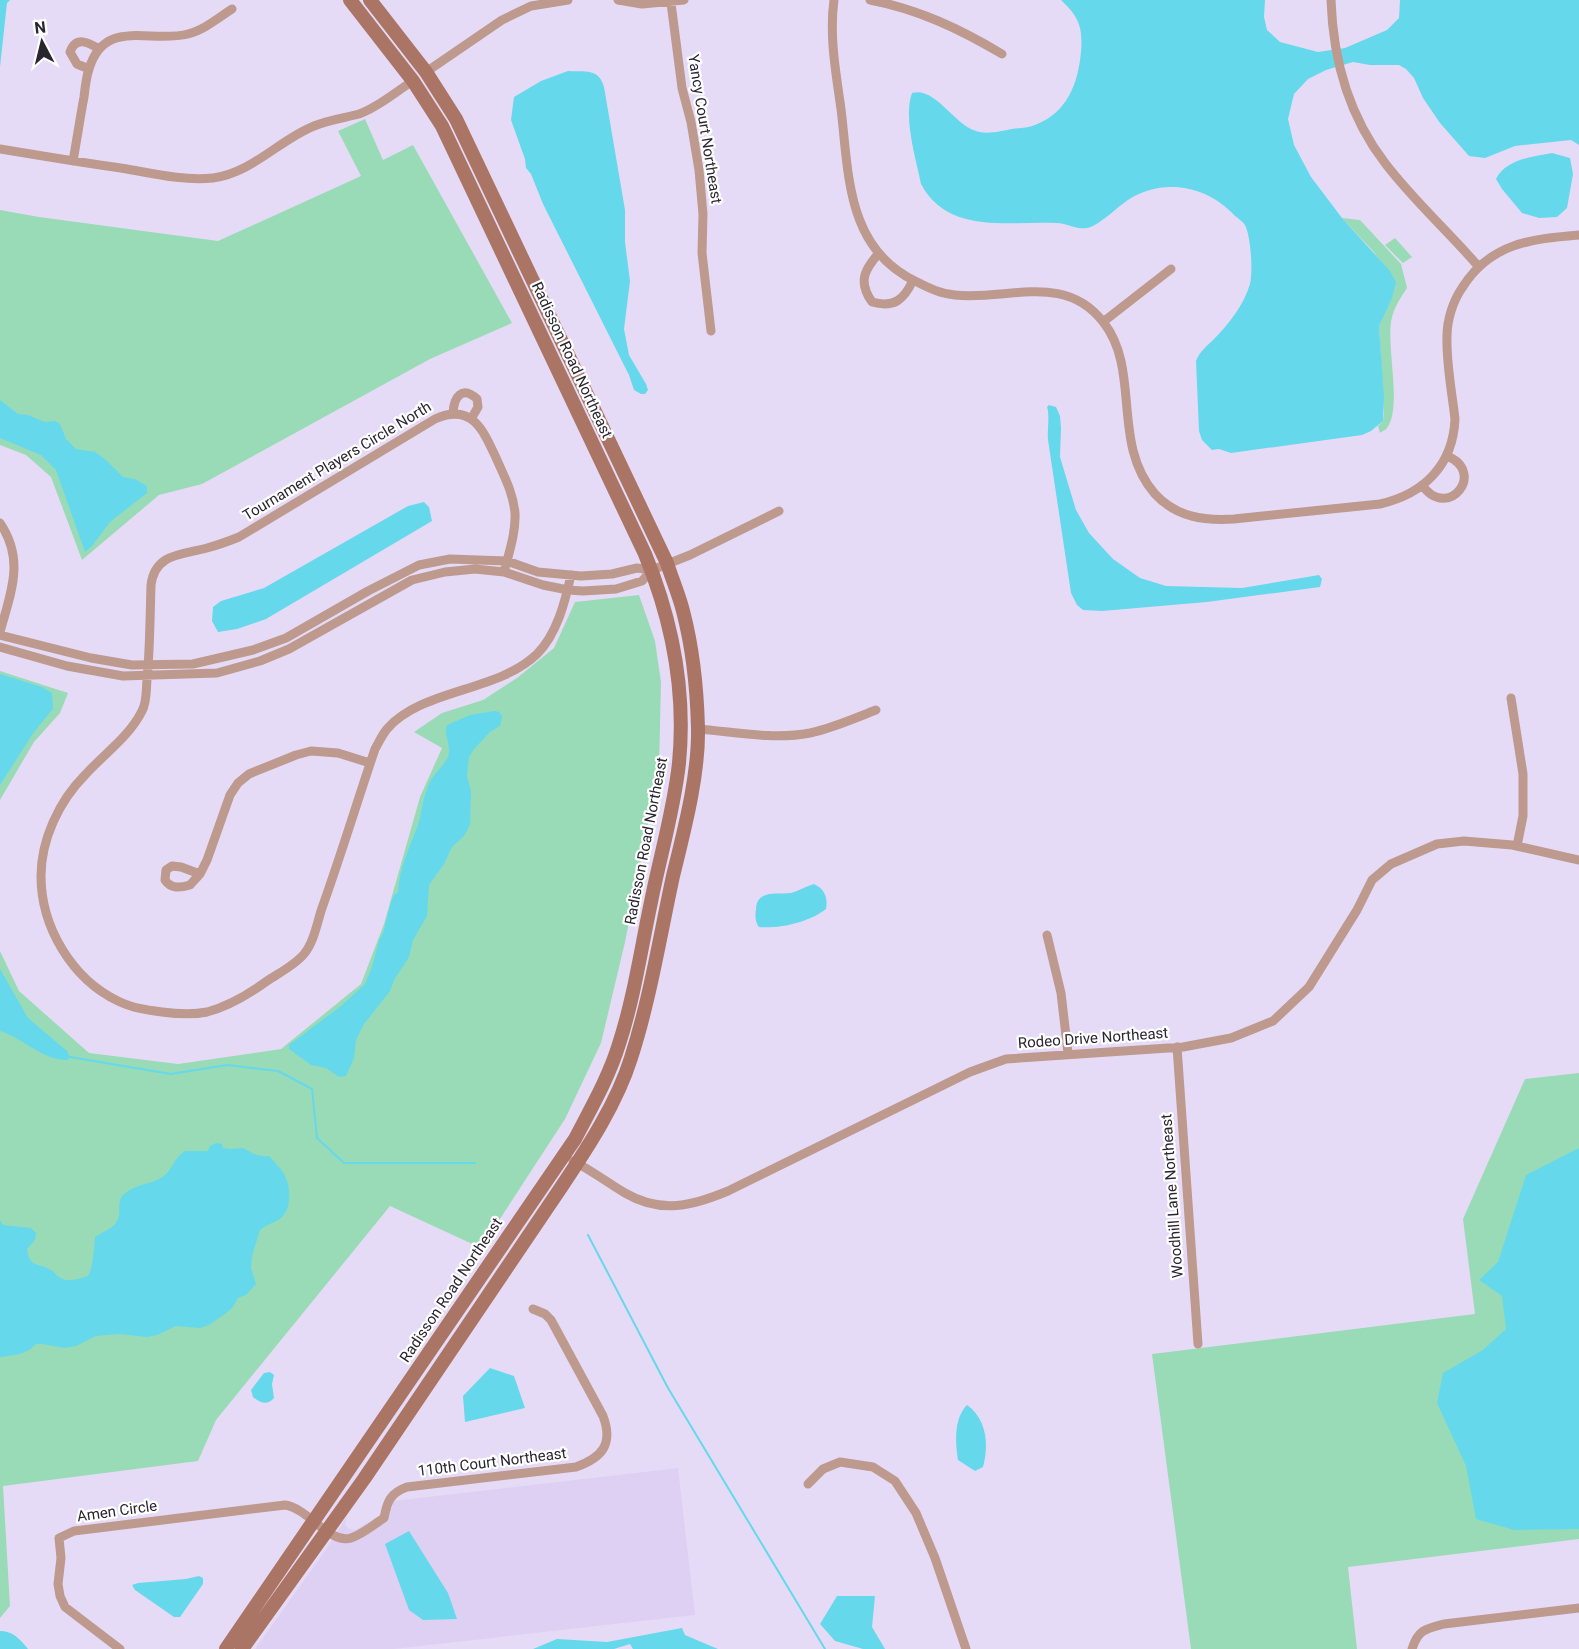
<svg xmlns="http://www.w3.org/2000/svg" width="1579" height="1649" font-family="Roboto,sans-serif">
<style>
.built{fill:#ded0f3}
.green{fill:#99dbb6}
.water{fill:#66d8eb}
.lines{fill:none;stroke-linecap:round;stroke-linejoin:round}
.stream{stroke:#66d8eb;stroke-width:2}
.minor{stroke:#be998e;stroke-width:9}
.secondary{stroke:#ab7566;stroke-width:14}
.labels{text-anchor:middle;stroke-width:4.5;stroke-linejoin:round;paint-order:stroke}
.street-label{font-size:15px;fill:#2a2630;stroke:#fff}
</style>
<rect width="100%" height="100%" fill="#e6dbf7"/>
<path class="built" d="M678,1468L695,1615L394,1649H255L327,1548L347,1516L345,1525L349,1529L355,1530L392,1508L393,1501Z"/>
<path class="green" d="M365,119L383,160L413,145L512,323L430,359L202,484L159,495L82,560L51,477L26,455L0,445V210L39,217L218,241L361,176L338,131Z
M1342,218L1360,220L1401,264L1407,288C1401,297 1395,306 1392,317C1385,344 1403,406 1387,428C1386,430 1382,431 1380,433L1378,426L1383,421L1384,413L1379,326L1394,278L1372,250Z
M1395,238L1412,257L1403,263L1385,245Z
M639,595L655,641L661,682L659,769L625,942L601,1043L565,1119L481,1248L390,1206L216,1420L198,1461L3,1486L10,1606L0,1618V951L19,991L89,1053L178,1064L281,1049L361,984L384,924L420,797L442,748L414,732L442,713L483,700L517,678L554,648L575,602Z
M0,671L68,693L60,713L34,742L0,800Z
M1579,1073V1539L1348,1567L1357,1649H1191L1152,1354L1475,1314L1463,1219L1525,1079Z"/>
<path class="water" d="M0,0H10L7,3L0,67Z
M1061,0H1265L1264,17L1267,30L1280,42L1318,52L1345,48L1387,30L1399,18L1400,0H1579V145L1571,140L1515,146L1485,158L1469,156L1440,123L1423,98L1414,78L1406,69L1399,65H1370L1353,62L1326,70L1308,79L1294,94L1288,119L1294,145L1311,177L1342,218L1390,271L1396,282L1392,298L1379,326L1384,398L1383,421L1371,431L1362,435L1231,453L1219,449L1212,450L1202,440L1199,431L1196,361C1200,351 1206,347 1213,340C1228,325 1244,305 1250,284C1253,271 1251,237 1245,225C1243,222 1238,218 1235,216C1208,186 1163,177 1128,200C1117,207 1099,226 1087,228C1077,230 1067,223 1056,223C1009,221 948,235 921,184C916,159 903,117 912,93C936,87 953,124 976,131C986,135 1002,131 1012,129C1019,128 1028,128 1035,125C1067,113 1078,84 1081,52C1083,27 1079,17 1061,0Z
M568,71C585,72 599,68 604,87L625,210V242L630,281L624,329L629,355L646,384L648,390L645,394H641L634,390L629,375L543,204L531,174L526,168L525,159L511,120L514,97L541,81Z
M1552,153L1570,158L1573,174L1567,208L1557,217L1539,218L1522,213L1502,189L1496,179C1506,159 1532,157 1552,153Z
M0,400L18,414L28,415L45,422L55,421L60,424L66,439L76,449L95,452L105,459L123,477L135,479L147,486V493L110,522L92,546L85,552L56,470L41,455L0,438Z
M1049,405L1056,407L1060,416L1061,428L1060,457L1076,510L1089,533L1113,559L1140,578L1166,586L1242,588L1319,575L1322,579L1320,587L1207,602L1102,611L1083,610L1077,605L1071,593L1048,440C1047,430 1050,416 1047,407Z
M424,502L429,507L432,521L266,619L237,629L218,632L212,621L213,607L221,601L264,588L408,506Z
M0,674L42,687L52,693L53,709L34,732L0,785Z
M495,711L499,712L502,716L500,726L490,732L474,749L469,757L467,776L471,791L470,825L464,836L452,847L444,864L429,885L427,916L413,940L409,957L394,980L390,991L364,1024L356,1040L354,1058L346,1076L339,1077L326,1068L311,1065L289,1049V1045L341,1006L365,984L372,967L379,940L383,933L391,902L394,895L398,892C399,869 410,846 418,825C422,811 423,797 429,784C433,774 443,767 448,757C452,746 443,735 447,725L470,715Z
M814,884C825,889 828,898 826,909C810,922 780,929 759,927C755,922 755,915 756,909C757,889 778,895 791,893C799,891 806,886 814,884Z
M0,969L28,1018L67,1051L70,1057L67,1060C42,1060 23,1038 0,1031Z
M216,1143L222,1144L223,1148L229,1149L243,1148C253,1153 256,1157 269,1156C274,1162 280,1167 284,1174C291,1186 292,1209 281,1218C274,1223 267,1224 260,1230L252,1256L251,1268L256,1284L246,1295L238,1298L233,1307L225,1314L209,1325L200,1328L176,1326L157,1335L147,1337L118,1334L96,1336L76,1346L65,1348L42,1344H36C26,1355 13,1355 0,1357V1220L3,1225L31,1228L36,1233L35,1240L27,1249C30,1269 38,1262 51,1270C55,1272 55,1275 59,1277C67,1283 79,1279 88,1276C93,1268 94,1248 95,1237C102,1232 113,1229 117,1221C122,1212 116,1203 123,1195C134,1184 149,1185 161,1178C173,1171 173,1158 185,1151H208L210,1146Z
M1579,1148V1529L1514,1530L1476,1519L1466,1466L1437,1403L1443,1373L1483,1350L1506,1329L1502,1296L1479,1280L1498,1262L1526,1175Z
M490,1368L514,1376L525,1408L465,1422L463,1396Z
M270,1372L274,1375L272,1384L274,1398C267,1406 260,1403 253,1397L251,1390L264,1373Z
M967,1405C987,1419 989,1445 983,1467L975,1471L958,1460C955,1442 954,1418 967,1405Z
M409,1531L448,1593L457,1619L423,1620L409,1610L385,1544Z
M199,1576L203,1578V1584L180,1617H174L135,1590L132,1585L138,1583L186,1579Z
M837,1596H875L872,1627L885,1649H863L835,1641L820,1624Z
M682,1628L685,1635L718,1649H633L630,1644L614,1649H533L557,1639L607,1642Z
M0,1631C13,1631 20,1639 28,1649H0Z"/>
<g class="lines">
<path class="stream" d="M70,1057L171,1074L227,1065L278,1071L312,1089L317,1138L344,1163H475
M588,1235L668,1388L825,1649"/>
<path class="minor" d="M618,0L642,4L684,0
M834,0C829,36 836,73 841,109C849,174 846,249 917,282C929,288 941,294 955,295C1007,301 1065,271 1104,323C1141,371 1111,444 1155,494C1176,517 1204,521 1234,519L1380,504C1424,494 1453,465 1455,419C1452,392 1446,363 1447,336C1447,320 1453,301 1462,288C1490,243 1531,239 1579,235
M870,0C918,9 960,29 1002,54
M1331,0C1333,59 1349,116 1385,163C1413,200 1448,231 1478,266
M671,3L682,88L691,122L699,170L703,214L702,253L711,331
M89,69L77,64L70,52C76,36 88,42 99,49
M426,72L502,20L531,6L568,0
M0,149C42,156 84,163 127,169C155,174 185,181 213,178C252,173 279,140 314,126C328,120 344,118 359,114C379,107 395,92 413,81
M73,161C77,139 80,118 84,97C85,88 86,78 89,69C105,17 150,44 188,34C204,30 218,18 232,9
M879,253C864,270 858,282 872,302C894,308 904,300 913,280
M1103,322L1171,269
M453,413C454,397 462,385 477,399L478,407L471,419
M1422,485C1448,522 1487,472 1447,456
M0,523C25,560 11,592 0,632
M504,572C509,553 516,532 515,513C513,493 505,478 497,460C484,432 473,402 435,419L239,537C229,541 218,545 207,548C182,555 155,553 151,585C150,616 150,648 147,680C146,690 147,702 142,711C129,737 104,754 85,775C59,801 41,840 41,876C41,927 72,979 118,1001C132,1008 147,1010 162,1012C177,1014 192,1015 207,1012C229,1006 249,994 267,981C279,973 295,965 304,954C314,942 317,923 322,908C341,855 357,802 375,749C379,742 382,735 387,729C421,689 498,692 537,654C557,634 565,602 571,575
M0,635L91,658L132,665L193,664L253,650L286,638L368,591L419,565L450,559L507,561L538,572L581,576L612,574L637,568L652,570
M0,647L67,666L123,676L217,673L260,661L289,649L412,580L445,572L475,569L504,572L543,585L568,590L583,591L616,589L642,581L652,570L690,555L779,511
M1511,698L1523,774V816L1517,846
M698,729C735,732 773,740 810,733C833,728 855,718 876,710
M172,866L181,867L200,874L190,885C180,888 171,889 165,880L166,870Z
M200,874L207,860L230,795L238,783L249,774L296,755L311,751L338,753L370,763
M1047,935L1061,993L1068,1053
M1177,1047L1198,1344
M573,1161C591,1170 608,1183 625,1193C661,1214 692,1206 728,1191L970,1072L1006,1059L1183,1047L1231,1038L1273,1021L1309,987L1357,910L1372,880L1391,864L1437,844L1464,841L1512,845L1579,860
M808,1484L823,1469L840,1462L873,1467L895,1481L916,1513L935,1558L966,1649
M120,1649L65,1607L60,1596L58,1584L61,1558L59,1538L74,1531L285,1505C308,1508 330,1545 351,1538C363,1534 373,1525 384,1518C387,1502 390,1493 407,1487L576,1467C601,1458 614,1445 603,1416L551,1320L545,1314L533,1309
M1412,1649C1418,1630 1425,1629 1444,1624L1579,1608"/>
<path class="secondary" d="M226,1649L575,1139C591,1108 609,1077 619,1044C634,998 641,949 651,902C660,856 674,810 679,763C686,691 672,620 645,554L442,126L413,81L350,0
M242,1649L364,1479L562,1186C588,1147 617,1103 631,1058C650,999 660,936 673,876C684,831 699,775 698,728C697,689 693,649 683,611C679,595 672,579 667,563L456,119L426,72L370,0"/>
</g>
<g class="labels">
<g class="street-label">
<text transform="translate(705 129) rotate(81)" y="5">Yancy Court Northeast</text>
<text transform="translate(572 360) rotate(65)" y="5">Radisson Road Northeast</text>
<text transform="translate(337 461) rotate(-31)" y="5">Tournament Players Circle North</text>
<text transform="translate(646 841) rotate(-79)" y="5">Radisson Road Northeast</text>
<text transform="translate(1093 1038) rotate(-4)" y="5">Rodeo Drive Northeast</text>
<text transform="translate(1172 1196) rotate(-94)" y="5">Woodhill Lane Northeast</text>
<text transform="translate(451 1290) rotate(-56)" y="5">Radisson Road Northeast</text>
<text transform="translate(492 1462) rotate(-7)" y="5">110th Court Northeast</text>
<text transform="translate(117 1511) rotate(-8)" y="5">Amen Circle</text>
</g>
</g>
<g transform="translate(42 42) rotate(353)" stroke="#ffffff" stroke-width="4.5" paint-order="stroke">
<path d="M0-4.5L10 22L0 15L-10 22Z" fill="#2a2630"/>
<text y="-9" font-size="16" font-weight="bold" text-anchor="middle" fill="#2a2630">N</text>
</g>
</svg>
